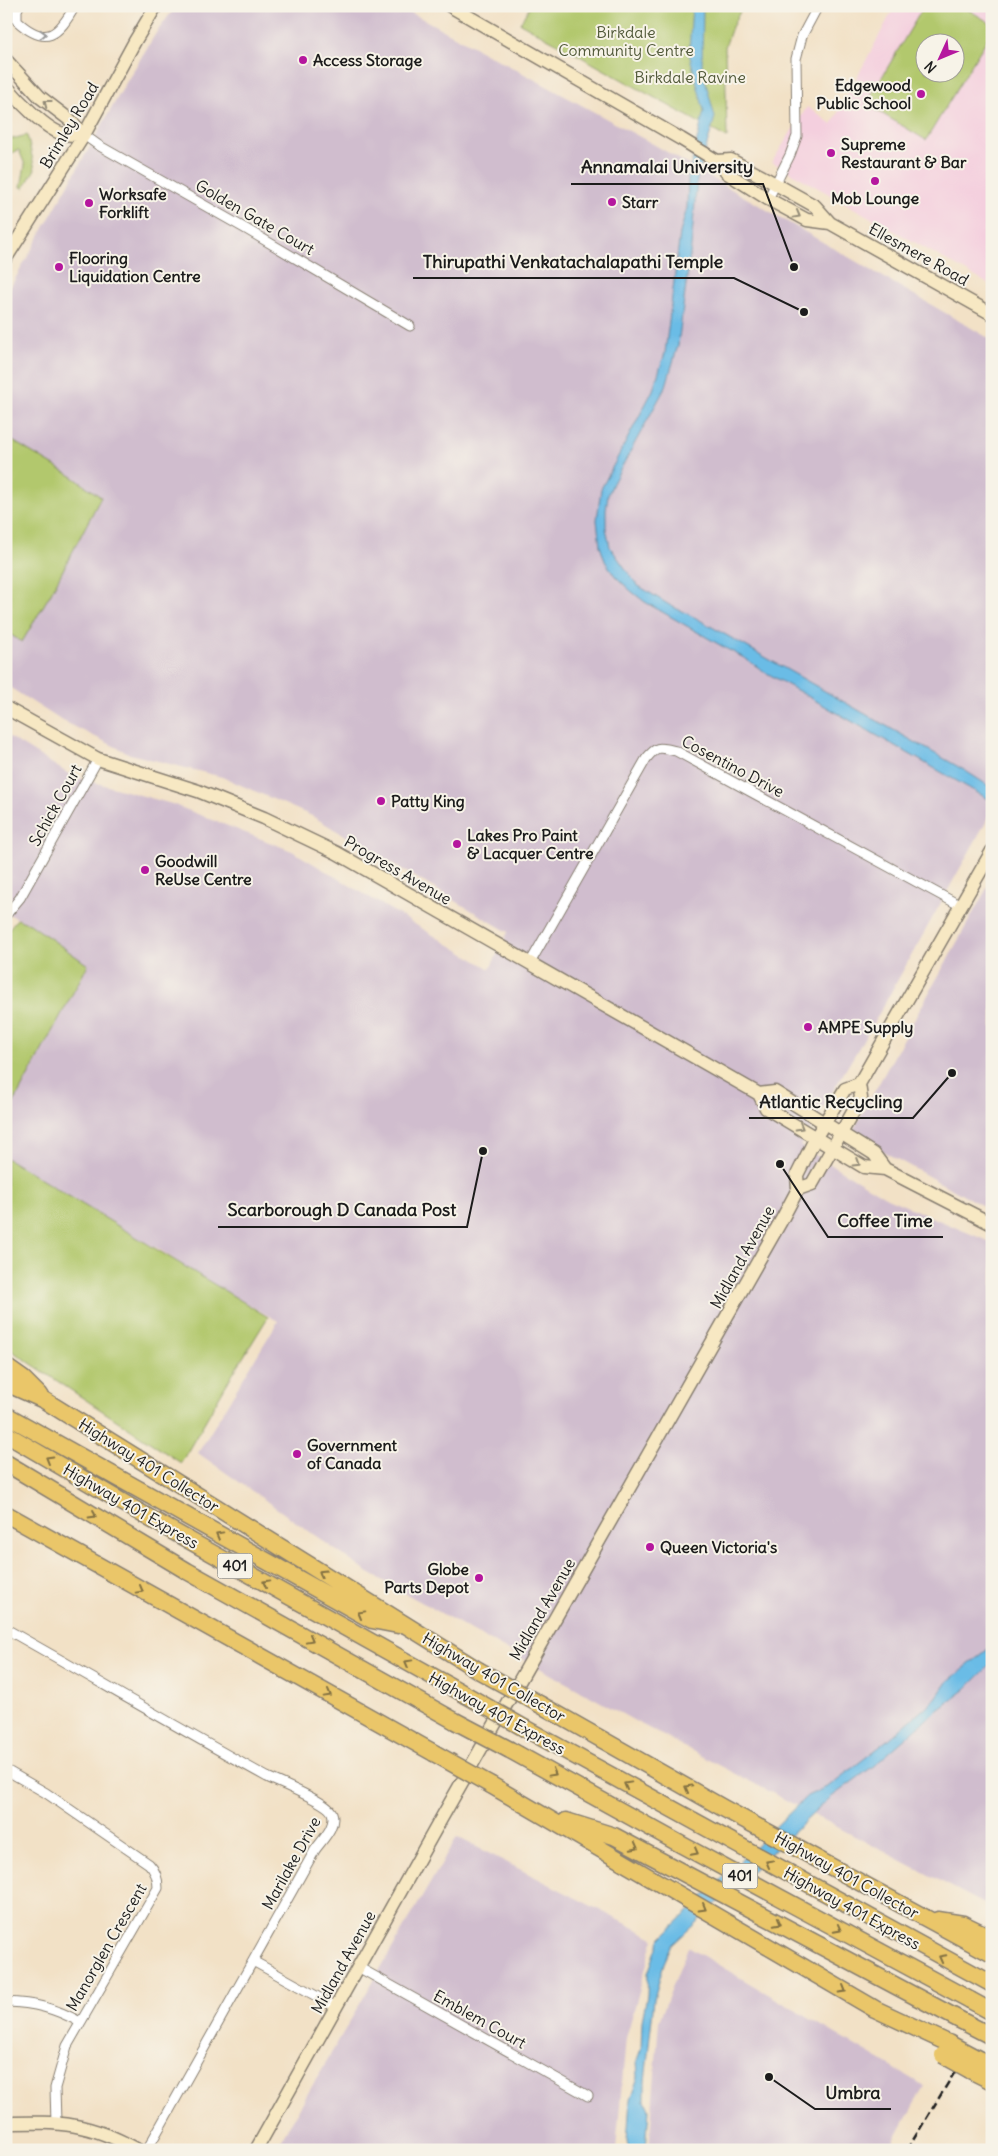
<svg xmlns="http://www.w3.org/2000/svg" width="998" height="2156" font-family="Delius,sans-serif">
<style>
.built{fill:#f4cfde;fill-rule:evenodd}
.industrial{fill:#d0bdce}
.green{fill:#b2c86d;stroke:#677244;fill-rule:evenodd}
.water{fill:#6abce6;stroke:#436c81}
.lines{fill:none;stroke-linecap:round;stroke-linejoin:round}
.street-casing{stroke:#877e71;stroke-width:11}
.secondary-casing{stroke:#877e71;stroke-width:15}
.highway-casing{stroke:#877e71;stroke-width:19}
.street{stroke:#fff;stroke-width:9}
.secondary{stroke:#f7e8c3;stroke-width:12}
.highway{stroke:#eac669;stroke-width:16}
.rail{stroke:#1c1c1c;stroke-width:2.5;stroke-dasharray:8 4;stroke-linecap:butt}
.highway-bridge-casing{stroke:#877e71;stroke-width:19;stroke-linecap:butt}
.highway-bridge{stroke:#eac669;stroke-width:16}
.oneway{stroke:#999}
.oneway2{stroke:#948c78}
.oneway3{stroke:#837142}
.poi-dot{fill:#b5179e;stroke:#f7f3e8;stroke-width:2}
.labels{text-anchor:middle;stroke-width:4;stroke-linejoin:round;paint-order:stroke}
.shield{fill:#f7f3e8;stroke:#5e5c59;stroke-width:1}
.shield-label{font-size:15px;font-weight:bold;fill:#1c1c1c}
.park-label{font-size:16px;fill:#505838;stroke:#f7f3e8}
.poi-label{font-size:16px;font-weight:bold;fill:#1c1c1c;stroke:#f7f3e8;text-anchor:start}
.street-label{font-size:16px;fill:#1c1c1c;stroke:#f7f3e8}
.leader{fill:none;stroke:#1c1c1c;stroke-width:2}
.callout-dot{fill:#1c1c1c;stroke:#f7f3e8;stroke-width:2}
.callout-label{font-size:18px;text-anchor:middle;font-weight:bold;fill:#1c1c1c;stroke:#f7f3e8;stroke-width:4;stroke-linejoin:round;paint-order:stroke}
</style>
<rect width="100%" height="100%" fill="#f7f3e8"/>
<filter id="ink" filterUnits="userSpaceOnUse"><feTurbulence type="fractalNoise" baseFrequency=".02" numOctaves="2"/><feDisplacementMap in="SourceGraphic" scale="10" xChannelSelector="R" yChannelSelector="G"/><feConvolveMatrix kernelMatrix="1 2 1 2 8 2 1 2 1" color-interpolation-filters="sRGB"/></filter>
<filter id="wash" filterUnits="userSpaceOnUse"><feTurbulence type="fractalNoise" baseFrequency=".0096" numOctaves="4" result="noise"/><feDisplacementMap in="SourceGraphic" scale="20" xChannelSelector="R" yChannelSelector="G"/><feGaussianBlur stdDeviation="1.12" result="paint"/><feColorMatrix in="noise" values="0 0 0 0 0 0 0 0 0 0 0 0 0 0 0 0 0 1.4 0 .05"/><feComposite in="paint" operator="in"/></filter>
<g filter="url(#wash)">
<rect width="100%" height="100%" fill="#f2e1c6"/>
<path class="built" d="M895,6H992V202L990,205L992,206V286L772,162L807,107L832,124ZM926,42H956V72H926Z"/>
<path class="industrial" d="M176,6H399L653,144L992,340V811L876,1019L800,1146L887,1198L992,1243V1908L633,1720L367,1572L198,1453L278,1321L203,1279L159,1249L125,1232L6,1158V1117L88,966L30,924L6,913V735L72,776L172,804L292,851L490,969L508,932L312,816L222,777L130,754L59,719L6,685V295L127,81L156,33Z
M992,879V1211L851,1134Z
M457,1837L654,1938L626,2038L616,2150H275Z
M688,1947L924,2086L889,2150H649L659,2021Z"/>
<path class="green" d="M530,6H743L732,27L725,47L727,138L520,23Z
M924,6H962L992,24V31L926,140L866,104ZM956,42V72H926V42Z
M6,135L12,139L27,135L35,169L24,188L21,187L25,165L19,150L12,153L6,146Z
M6,437L73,477L101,497L51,593L22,642L6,632Z
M17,919L30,924L88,965L6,1117V932Z
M6,1158L268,1317L226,1385L181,1463L6,1347Z"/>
<path class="water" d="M692,6H703L702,69L715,117L697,180L691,247L678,345L666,386L613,483L608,495L606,510V528L610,547L637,585L671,606L696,618L964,770L992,788V801L765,672L746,659L727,649L645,602L631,591L615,576L605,561L600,546L597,520L601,489L653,390L665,353L680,233L687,208L688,178L704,111L689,53Z
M992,1646V1663L966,1689L935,1712L875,1765L830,1798L672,1945L664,1963L654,1999L645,2081V2101L649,2109L646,2150H629L627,2141L630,2100L638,2077L637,2060L641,2049L642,2021L647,1995L648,1973L660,1939L807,1796L829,1786L887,1741L936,1698L947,1682Z"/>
</g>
<g filter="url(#ink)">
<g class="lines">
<defs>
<path id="street" d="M19,6L17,10V21C46,47 58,36 75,6
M84,135L98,145L246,229L410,326
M768,199L790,155L797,136L796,59L802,36L818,6
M6,915L20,898L98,759
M530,963L646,759C657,745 659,747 676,751L961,906
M6,1629C93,1678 180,1729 267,1777C280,1783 329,1803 332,1813C337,1826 322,1840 315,1850L147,2150
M6,1770L46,1793L149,1864C156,1871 158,1878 158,1888L67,2046L55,2088L56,2123
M253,1961L336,2007
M358,1967L588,2096
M6,2002C34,2003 55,2008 80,2022"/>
<path id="secondary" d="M450,6L681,139L717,161L727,173L768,199L807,220L830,223
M6,60L40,97L70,120L84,135
M6,86C17,99 47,131 64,134C70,135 77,135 84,135
M717,161L731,160L763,177L815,206L830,223L992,314
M6,258L84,135L135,41L156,6
M6,708L98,759L198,791L264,818L337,853L759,1094L766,1108L864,1167L885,1169L992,1224
M759,1094L775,1092L874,1154L885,1169
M798,1189L812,1184L861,1098L859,1084L992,851
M6,2123C61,2122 88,2122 138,2150
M256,2150L441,1819L781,1221L798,1189L797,1175L816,1137L845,1089L859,1084"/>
<path id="highway" d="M6,1367L23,1379L39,1395
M6,1383L44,1400L478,1670
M6,1415L372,1620L398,1625
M6,1434L151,1519L466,1695
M6,1463L187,1571L455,1721
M6,1514L434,1753
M541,1705L723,1808L992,1954
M526,1729L992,1984
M510,1750L682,1845L970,2000
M491,1785L875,2009L948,2043
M566,1821L614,1836L960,2020
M938,1920L963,1924L992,1938
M978,2059L992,2066
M970,2070L992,2081"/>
</defs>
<use href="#street" class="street-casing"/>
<use href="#secondary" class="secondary-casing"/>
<use href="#highway" class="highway-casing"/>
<use href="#street" class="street"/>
<use href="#secondary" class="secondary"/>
<use href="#highway" class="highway"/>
<path class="rail" d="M907,2150L964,2057"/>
<defs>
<path id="highway-bridge" d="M478,1670L541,1705
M466,1695L526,1729
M455,1721L510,1750
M434,1753L491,1785
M970,2000L992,2012
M960,2020L991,2036
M948,2043L978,2059
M943,2055L970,2070"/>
</defs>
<use href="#highway-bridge" class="highway-bridge-casing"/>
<use href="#highway-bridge" class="highway-bridge"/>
</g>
<defs><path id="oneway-chevron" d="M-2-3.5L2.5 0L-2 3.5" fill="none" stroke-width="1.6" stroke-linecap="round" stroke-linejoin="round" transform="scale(1.25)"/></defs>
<use class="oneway" href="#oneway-chevron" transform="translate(43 34) rotate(-2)"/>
<g class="oneway2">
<use href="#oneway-chevron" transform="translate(47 103) rotate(-142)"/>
<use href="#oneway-chevron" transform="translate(797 215) rotate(29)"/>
<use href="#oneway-chevron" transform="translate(800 1127) rotate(30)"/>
<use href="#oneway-chevron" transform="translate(857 1163) rotate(32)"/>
</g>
<g class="oneway3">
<use href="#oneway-chevron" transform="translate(49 1459) rotate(-150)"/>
<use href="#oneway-chevron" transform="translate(93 1515) rotate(31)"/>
<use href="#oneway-chevron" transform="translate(219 1535) rotate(-151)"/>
<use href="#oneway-chevron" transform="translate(322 1573) rotate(-148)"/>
<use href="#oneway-chevron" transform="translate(266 1583) rotate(-151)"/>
<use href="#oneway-chevron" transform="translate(140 1590) rotate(29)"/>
<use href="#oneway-chevron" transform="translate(361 1614) rotate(-151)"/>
<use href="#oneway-chevron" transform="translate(310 1639) rotate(29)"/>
<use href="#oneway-chevron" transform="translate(408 1663) rotate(-151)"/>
<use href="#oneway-chevron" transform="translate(328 1694) rotate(29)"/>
<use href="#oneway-chevron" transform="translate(553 1773) rotate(29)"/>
<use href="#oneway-chevron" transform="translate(627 1785) rotate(-151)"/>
<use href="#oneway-chevron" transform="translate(688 1788) rotate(-151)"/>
<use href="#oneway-chevron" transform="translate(635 1847) rotate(28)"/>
<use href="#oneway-chevron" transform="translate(695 1852) rotate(28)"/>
<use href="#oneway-chevron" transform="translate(769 1863) rotate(-151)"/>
<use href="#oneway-chevron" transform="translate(703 1908) rotate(30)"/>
<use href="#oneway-chevron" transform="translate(778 1923) rotate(28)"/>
<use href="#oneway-chevron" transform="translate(838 1929) rotate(28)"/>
<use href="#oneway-chevron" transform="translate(942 1958) rotate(-152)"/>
<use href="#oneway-chevron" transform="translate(843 1990) rotate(30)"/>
</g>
</g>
<g class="poi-dot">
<circle cx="303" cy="60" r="5"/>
<circle cx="921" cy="94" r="5"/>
<circle cx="831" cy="153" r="5"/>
<circle cx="875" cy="181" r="5"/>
<circle cx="612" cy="202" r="5"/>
<circle cx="89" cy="203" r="5"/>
<circle cx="59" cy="267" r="5"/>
<circle cx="381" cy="801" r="5"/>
<circle cx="457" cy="844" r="5"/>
<circle cx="145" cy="870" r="5"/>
<circle cx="808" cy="1027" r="5"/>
<circle cx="297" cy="1454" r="5"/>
<circle cx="650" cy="1547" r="5"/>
<circle cx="479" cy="1578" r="5"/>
</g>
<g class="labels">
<g class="shield">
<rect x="217.5" y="1553.5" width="35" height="25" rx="4"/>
<rect x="722.5" y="1863.5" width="35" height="25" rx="4"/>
</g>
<g class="shield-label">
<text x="235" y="1571">401</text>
<text x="740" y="1881">401</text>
</g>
<g class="park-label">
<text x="626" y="38">Birkdale<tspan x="626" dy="18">Community Centre</tspan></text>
<text x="690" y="83">Birkdale Ravine</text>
</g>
<g class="poi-label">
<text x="313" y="66">Access Storage</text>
<text x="911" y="91" text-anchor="end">Edgewood<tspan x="911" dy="18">Public School</tspan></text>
<text x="841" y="150">Supreme<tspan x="841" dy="18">Restaurant &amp; Bar</tspan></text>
<text x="99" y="200">Worksafe<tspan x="99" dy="18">Forklift</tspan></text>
<text x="875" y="204" text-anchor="middle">Mob Lounge</text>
<text x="622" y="208">Starr</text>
<text x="69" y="264">Flooring<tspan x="69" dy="18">Liquidation Centre</tspan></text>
<text x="391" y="807">Patty King</text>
<text x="467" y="841">Lakes Pro Paint<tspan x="467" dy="18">&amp; Lacquer Centre</tspan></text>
<text x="155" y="867">Goodwill<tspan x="155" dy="18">ReUse Centre</tspan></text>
<text x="818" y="1033">AMPE Supply</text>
<text x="307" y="1451">Government<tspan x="307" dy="18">of Canada</tspan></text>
<text x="660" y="1553">Queen Victoria's</text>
<text x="469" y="1575" text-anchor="end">Globe<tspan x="469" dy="18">Parts Depot</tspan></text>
</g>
<g class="street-label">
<text transform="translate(69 125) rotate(-59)" y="6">Brimley Road</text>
<text transform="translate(255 217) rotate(30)" y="6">Golden Gate Court</text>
<text transform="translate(919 254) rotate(29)" y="6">Ellesmere Road</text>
<text transform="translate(733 766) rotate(28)" y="6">Cosentino Drive</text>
<text transform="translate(55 805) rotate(-61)" y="6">Schick Court</text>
<text transform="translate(398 870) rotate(30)" y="6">Progress Avenue</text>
<text transform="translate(742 1257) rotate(-61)" y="6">Midland Avenue</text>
<text transform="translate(149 1465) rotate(32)" y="6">Highway 401 Collector</text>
<text transform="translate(131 1506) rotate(30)" y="6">Highway 401 Express</text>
<text transform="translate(542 1609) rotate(-60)" y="6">Midland Avenue</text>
<text transform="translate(494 1677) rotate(30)" y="6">Highway 401 Collector</text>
<text transform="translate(497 1713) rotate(29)" y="6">Highway 401 Express</text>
<text transform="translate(291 1863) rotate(-61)" y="6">Marilake Drive</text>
<text transform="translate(847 1875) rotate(29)" y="6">Highway 401 Collector</text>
<text transform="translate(852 1908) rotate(29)" y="6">Highway 401 Express</text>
<text transform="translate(106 1947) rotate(-60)" y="6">Manorglen Crescent</text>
<text transform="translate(343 1962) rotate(-61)" y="6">Midland Avenue</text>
<text transform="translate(480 2019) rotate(29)" y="6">Emblem Court</text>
</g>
</g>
<path class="leader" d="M794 267L763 184H571M804 312L734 278H413M952 1073L913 1118H749M483 1151L467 1227H218M780 1164L828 1237H943M769 2077L815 2109H891"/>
<g class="callout-dot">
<circle cx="794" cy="267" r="5"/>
<circle cx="804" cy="312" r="5"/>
<circle cx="952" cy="1073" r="5"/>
<circle cx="483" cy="1151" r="5"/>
<circle cx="780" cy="1164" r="5"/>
<circle cx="769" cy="2077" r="5"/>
</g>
<g class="callout-label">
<text x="667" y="173">Annamalai University</text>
<text x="573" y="268">Thirupathi Venkatachalapathi Temple</text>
<text x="831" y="1108">Atlantic Recycling</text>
<text x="342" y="1216">Scarborough D Canada Post</text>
<text x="885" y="1227">Coffee Time</text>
<text x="853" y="2099">Umbra</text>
</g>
<rect width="998" height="2156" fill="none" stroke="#f7f3e8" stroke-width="25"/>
<g transform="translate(940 58) rotate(226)"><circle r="24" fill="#f7f3e8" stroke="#9f9d96"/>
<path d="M0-4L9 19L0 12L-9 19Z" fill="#b5179e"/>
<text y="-8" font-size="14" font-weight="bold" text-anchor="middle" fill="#1c1c1c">N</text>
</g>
</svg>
